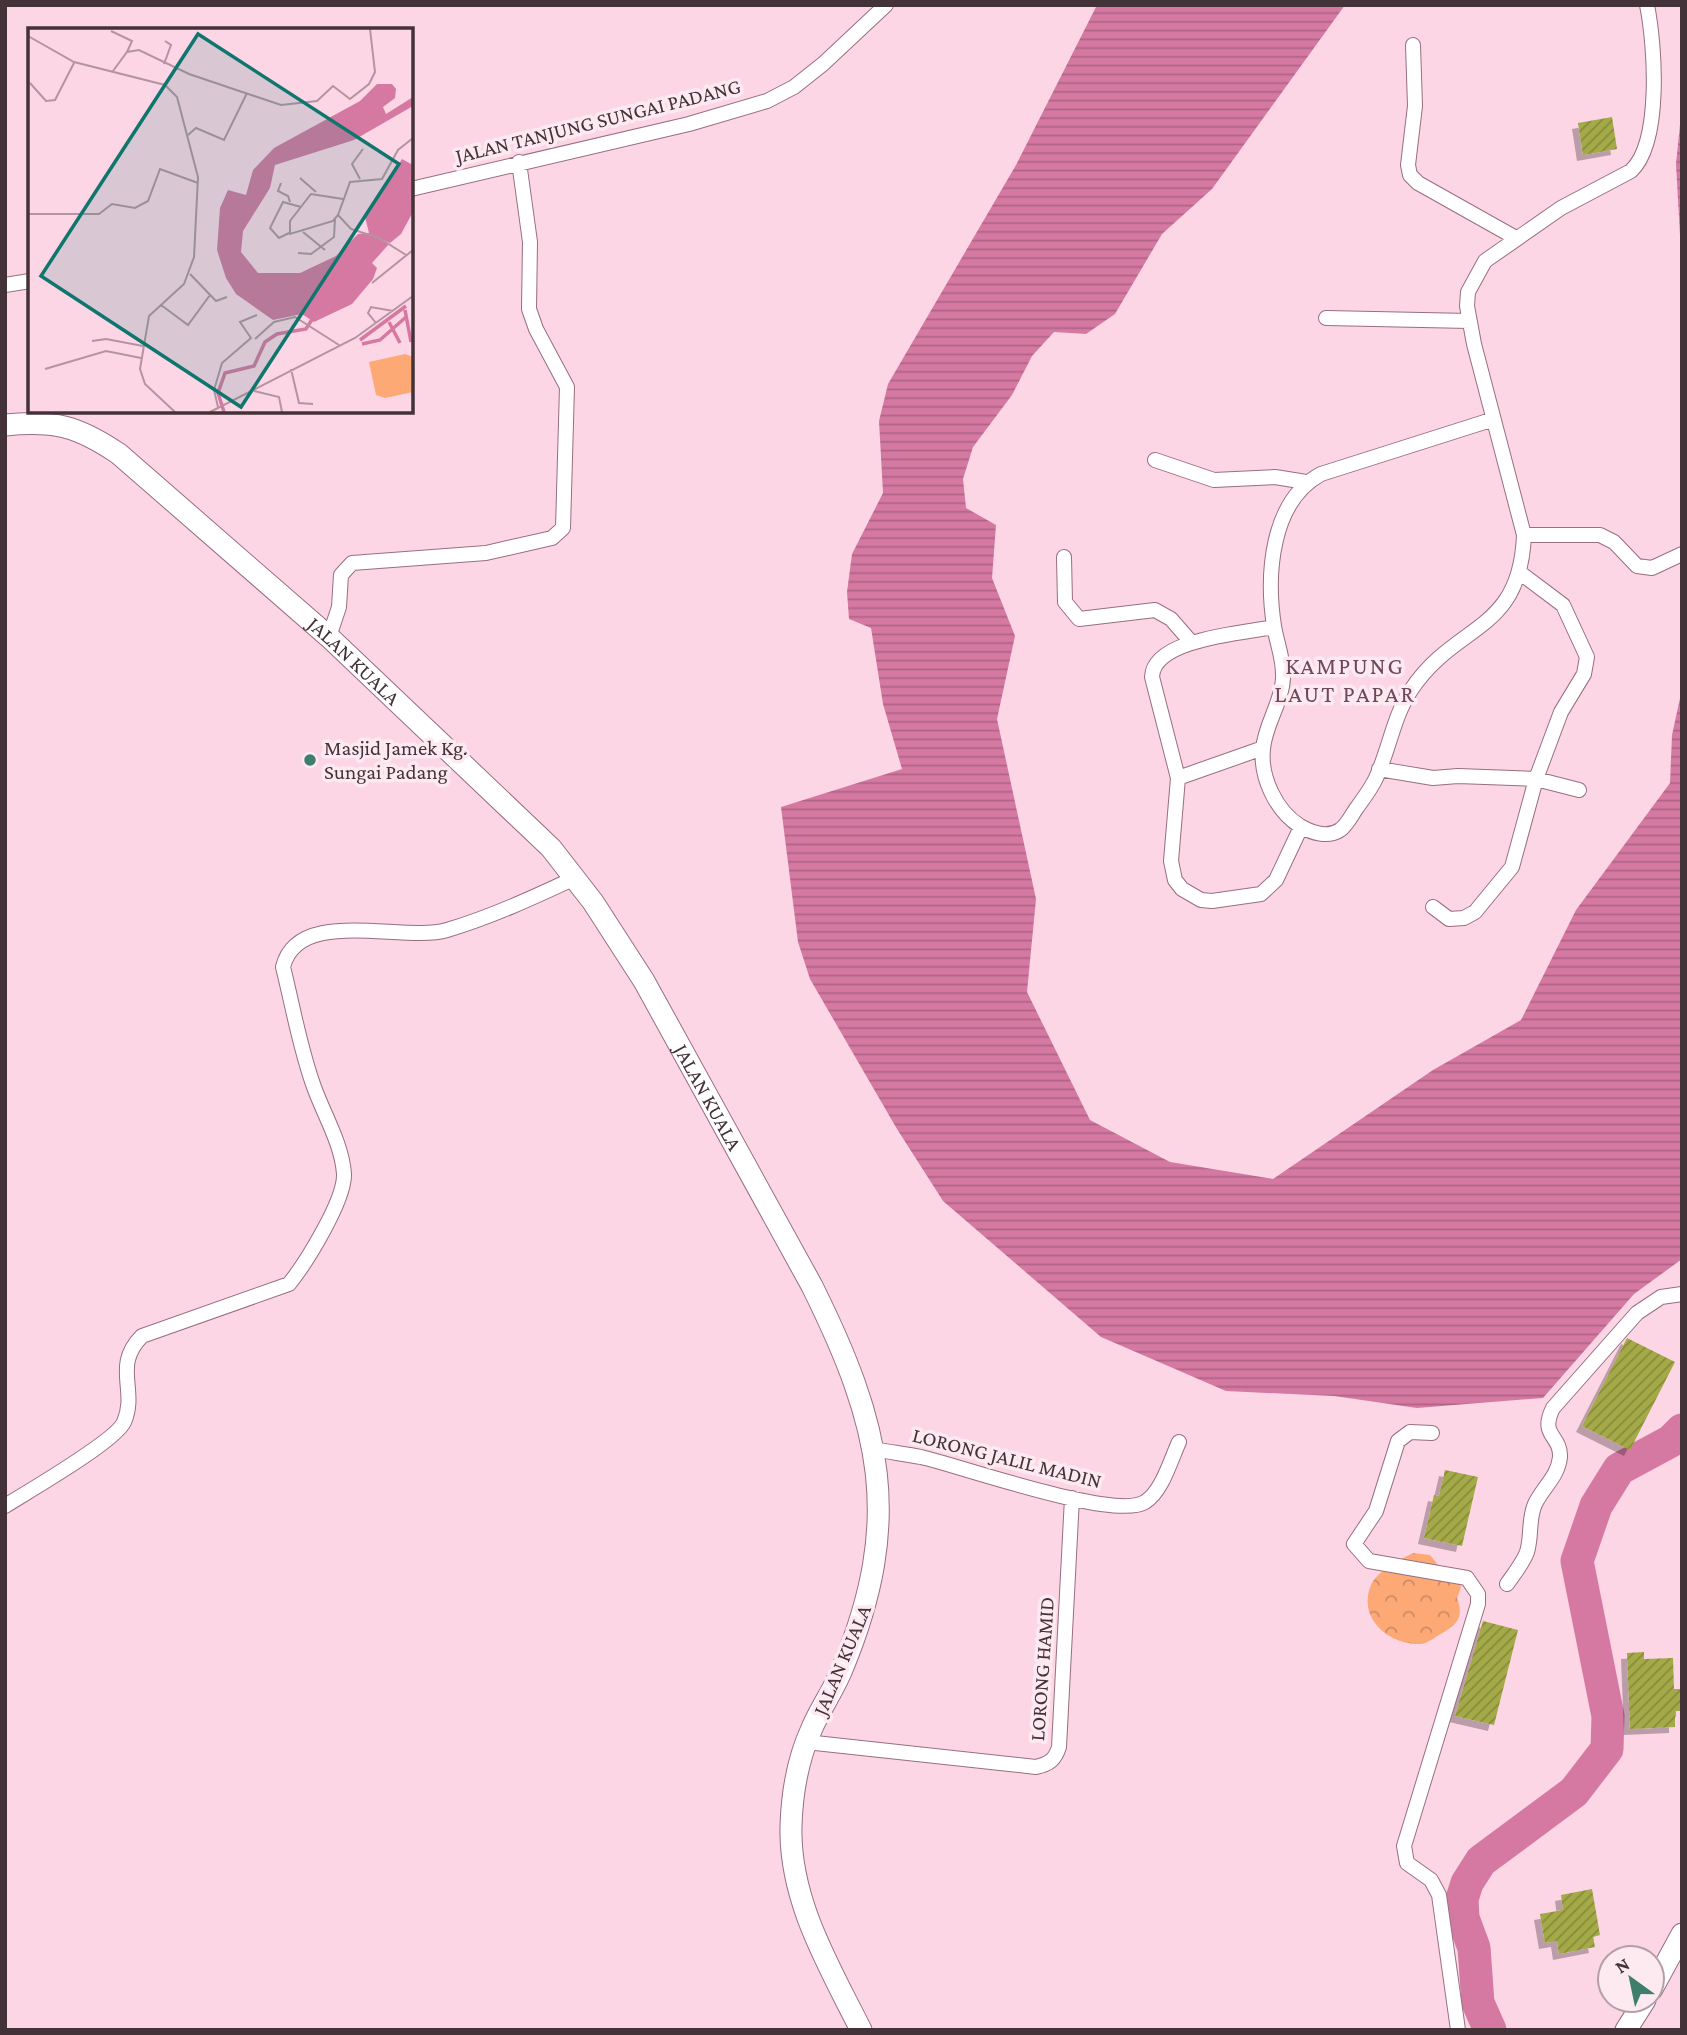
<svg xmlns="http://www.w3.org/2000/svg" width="1687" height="2035" font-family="'Crimson Pro',serif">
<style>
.forest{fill:url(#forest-crowns)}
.water{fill:url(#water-rules)}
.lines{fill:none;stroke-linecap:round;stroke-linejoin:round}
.river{stroke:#d579a3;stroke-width:33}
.building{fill:url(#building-hatch);filter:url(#shadow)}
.minor-casing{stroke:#986e80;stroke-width:16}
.secondary-casing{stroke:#986e80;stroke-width:23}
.minor{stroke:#fff;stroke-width:14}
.secondary{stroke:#fff;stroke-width:21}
.poi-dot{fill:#3f7e6b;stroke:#fdeaf1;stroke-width:2.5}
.labels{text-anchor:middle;stroke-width:7;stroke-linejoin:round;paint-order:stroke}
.street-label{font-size:21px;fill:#443239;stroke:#fdeaf1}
.poi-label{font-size:21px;fill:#443239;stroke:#fdeaf1;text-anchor:start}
.quarter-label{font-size:24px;letter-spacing:2px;fill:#6f4859;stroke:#fdeaf1}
.inset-river{fill:none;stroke:#d579a3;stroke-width:3.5}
.inset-road{fill:none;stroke:#b394a0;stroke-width:2}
.view{fill:#0f766e;fill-opacity:0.15;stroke:#0f766e;stroke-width:3.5}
.inset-edge{fill:none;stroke:#443239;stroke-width:3.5}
</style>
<defs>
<pattern id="forest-crowns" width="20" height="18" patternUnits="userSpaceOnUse" patternTransform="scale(1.75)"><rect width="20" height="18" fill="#fca976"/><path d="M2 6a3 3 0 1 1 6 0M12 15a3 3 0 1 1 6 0" fill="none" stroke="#ce8a62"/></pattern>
<pattern id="water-rules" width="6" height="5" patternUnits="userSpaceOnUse" patternTransform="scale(1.75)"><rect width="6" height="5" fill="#d579a3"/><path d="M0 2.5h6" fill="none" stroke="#ae6486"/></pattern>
<pattern id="building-hatch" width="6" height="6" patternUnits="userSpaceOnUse" patternTransform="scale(1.75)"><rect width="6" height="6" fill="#a4aa46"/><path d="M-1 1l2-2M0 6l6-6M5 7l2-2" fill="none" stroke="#878b3b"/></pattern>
<filter id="shadow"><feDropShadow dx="-6" dy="6" stdDeviation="0" flood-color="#0004"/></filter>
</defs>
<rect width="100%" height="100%" fill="#fdd6e5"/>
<path class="forest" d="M1413,1553L1430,1555L1443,1571L1448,1567L1456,1574L1461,1587L1457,1598C1463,1614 1460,1623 1444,1632C1437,1636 1427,1644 1420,1644C1389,1645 1357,1618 1371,1585C1377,1571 1400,1560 1413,1553Z"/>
<path class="water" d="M1097,5H1345L1212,189L1162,234L1115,314L1086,334L1054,332L1032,356L1012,395L973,447L963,479L966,508L996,525L992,578L1015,636L997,719L1036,899L1027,992L1090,1120L1170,1162L1273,1179L1433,1070L1521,1020L1576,910L1670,783L1672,735L1682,689V1259L1634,1294L1543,1398L1417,1408L1334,1396L1226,1391L1101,1337L943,1201L897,1129L810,979L798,942L781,807L902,769L883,704L871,628L849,619L847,592L852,554L883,493L879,421L888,384L1016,165Z
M1682,105V271L1676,164Z"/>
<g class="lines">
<path class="river" d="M1490,2030L1478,2003L1474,1948L1463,1918L1462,1899L1467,1883L1481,1861L1574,1792L1607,1749L1608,1716L1577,1561L1596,1506L1619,1469L1671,1441L1682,1430"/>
</g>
<path class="building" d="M1612,117L1617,149L1583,155L1578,123Z
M1627,1338L1675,1362L1630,1450L1582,1426Z
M1445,1470L1478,1477L1462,1546L1424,1538L1434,1495L1439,1496Z
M1483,1621L1518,1630L1494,1725L1455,1716Z
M1644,1652V1659L1673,1658L1674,1689H1682V1711H1675V1727L1630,1729L1627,1653Z
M1592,1889L1600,1935L1593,1937L1595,1947L1559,1954L1557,1941L1545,1943L1540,1914L1563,1910L1561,1895Z"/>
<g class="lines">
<defs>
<path id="minor" d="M1413,45L1415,106L1408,165L1410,175L1418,183L1516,238
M411,189L689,124L767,101L794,87L823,64L886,5
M5,285L30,281
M1326,318L1470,321
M1491,420L1321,474C1271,501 1266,574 1274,626C1277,644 1284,659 1283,678C1282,703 1265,724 1263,749C1260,777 1276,811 1300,826C1312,833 1328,838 1340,830C1347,825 1351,816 1356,809C1363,799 1371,789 1376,778C1389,750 1394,715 1411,690C1456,622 1520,634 1524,535L1474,344L1467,306L1468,292L1485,261L1561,208L1631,171C1662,142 1655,45 1647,5
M1155,460L1214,480L1275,477L1306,482
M1524,535H1600L1614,542L1637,566L1652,568L1682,554
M1064,557L1065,602L1079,619L1155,610L1171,619L1191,642
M1274,627C1243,633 1153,639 1152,677L1178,778L1171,861L1175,880L1182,889L1201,900L1212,901L1261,894L1276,880L1301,827
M329,637L339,607L341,575L352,563L486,553L552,538L563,528L567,387L536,329L529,309L530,242L519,162
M1379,769L1433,778L1458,776L1536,779L1579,790
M1178,778L1263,748
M1433,907L1449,919L1464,918L1475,912L1512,867L1536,779L1561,712L1584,674L1587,657L1563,605L1519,572
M1432,1433L1410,1432L1398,1441L1376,1511L1354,1544L1369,1561L1467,1578L1478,1594V1604L1404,1846L1407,1863L1431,1880L1439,1895L1458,2030
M873,1449C889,1452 905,1454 921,1457C961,1466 1115,1521 1145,1502C1162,1492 1171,1459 1179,1442
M5,1506C27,1492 116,1441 124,1422C138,1390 112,1366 142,1336L289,1284C306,1263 345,1200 344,1174C342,1144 324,1115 314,1087C300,1049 293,1007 283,967C298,906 403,943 447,930C491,917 534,897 575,878
M1507,1584C1514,1574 1523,1563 1527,1552C1532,1536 1528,1520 1535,1504C1543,1487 1558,1477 1560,1457C1561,1435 1539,1436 1553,1408L1637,1313L1661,1297L1682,1294
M806,1742L1036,1767C1049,1764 1055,1760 1059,1747L1072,1498"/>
<g id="secondary">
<path id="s1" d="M5,425C54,420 78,426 119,454L329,637L551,848L593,902L644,981L812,1286C881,1425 904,1519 843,1667C835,1688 821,1707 812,1728C798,1758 792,1793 791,1826C789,1900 829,1966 861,2030"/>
<path d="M1652,1989L1682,1934"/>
<path d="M1626,2030L1645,2000"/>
</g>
</defs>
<use href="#minor" class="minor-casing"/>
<use href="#secondary" class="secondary-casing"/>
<use href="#minor" class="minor"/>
<use href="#secondary" class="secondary"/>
</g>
<circle class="poi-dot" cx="310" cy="760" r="7"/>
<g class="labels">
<g class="street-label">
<text transform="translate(598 121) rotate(-14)" y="7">JALAN TANJUNG SUNGAI PADANG</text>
<text dy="7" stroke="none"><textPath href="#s1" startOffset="434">JALAN KUALA</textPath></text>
<text dy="7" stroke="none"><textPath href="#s1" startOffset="1001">JALAN KUALA</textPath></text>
<text transform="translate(1007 1458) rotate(14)" y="7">LORONG JALIL MADIN</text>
<text transform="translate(842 1660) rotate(-67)" y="7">JALAN KUALA</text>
<text transform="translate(1042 1669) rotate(-86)" y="7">LORONG HAMID</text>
</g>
<g class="poi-label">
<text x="324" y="755">Masjid Jamek Kg.<tspan x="324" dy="24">Sungai Padang</tspan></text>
</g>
<g class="quarter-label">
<text x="1345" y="674">KAMPUNG<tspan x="1345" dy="28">LAUT PAPAR</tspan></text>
</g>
</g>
<g transform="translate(28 28)">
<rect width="385" height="385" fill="#fdd6e5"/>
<path d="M377,326L385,329V364L357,370L348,367L341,334Z" fill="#fca976"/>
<path d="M382,333L385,357L353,364L348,340Z" fill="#fca976"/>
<path d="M349,56H364L368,61L367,70L355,79L358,86L385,69V78L326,112L247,137L242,160L215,203L213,224L230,245H272L308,228L330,206L341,205L337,189L374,131L385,137V184L373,206L362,215L346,208L361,216L344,235L349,240L345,251L324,276L286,294L274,286L245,292L208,266L198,250L189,222L192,180L200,162L218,167L225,142L246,120L332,73Z" fill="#d579a3"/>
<path class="inset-river" d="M377,282L383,314M361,294L372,315M332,312L378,278M334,316L352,312L378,289M196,384L190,365L197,345L226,338L237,314L249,306L278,301L285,290"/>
<path class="inset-road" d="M83,3L104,13L99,24M0,8L46,34L137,57L149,69L170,149L166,229L156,256L121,288L112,341L117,356L147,384M136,36L143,17L137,13M85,43L99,24L111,22L161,46L253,77L289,73L305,58L322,71L341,56L347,44L342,1M2,55L18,73L27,72L46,35M160,107L168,100L196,112L219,65M272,150L288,164M332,151L324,136L335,121M253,155L250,163L260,168L262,174M315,171L283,166L262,193V206L305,193L310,187L322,154L354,151L370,122L385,110M0,186H71L84,176L107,180L120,173L132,141L170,155M310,187L323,201L351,210L378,227M275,204L297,222M261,205L251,210L242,200L255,174L273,179M270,225L283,226L306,209L307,191M162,246L188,273L199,269M344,255L385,222M133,277L160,297L182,267M348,295L340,285L343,279L365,283M227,311L246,294L267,289L311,317M64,313L78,311L115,318M17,341L78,323L113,330M263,341L271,375L285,376M226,363L251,369L254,384M190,379L186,362L194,335L223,310L212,294L229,287M182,384L327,310L385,268"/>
<path class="view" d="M170,6L371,136L213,379L13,248Z"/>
<rect width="385" height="385" class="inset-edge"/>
</g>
<rect width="1687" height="2035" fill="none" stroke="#443239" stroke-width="14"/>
<g transform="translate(1631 1979) rotate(327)"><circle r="33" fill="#fdeaf1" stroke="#b3a0a7" stroke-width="2"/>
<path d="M0-5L12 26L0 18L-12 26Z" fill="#3f7e6b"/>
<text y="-10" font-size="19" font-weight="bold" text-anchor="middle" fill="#443239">N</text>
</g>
</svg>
